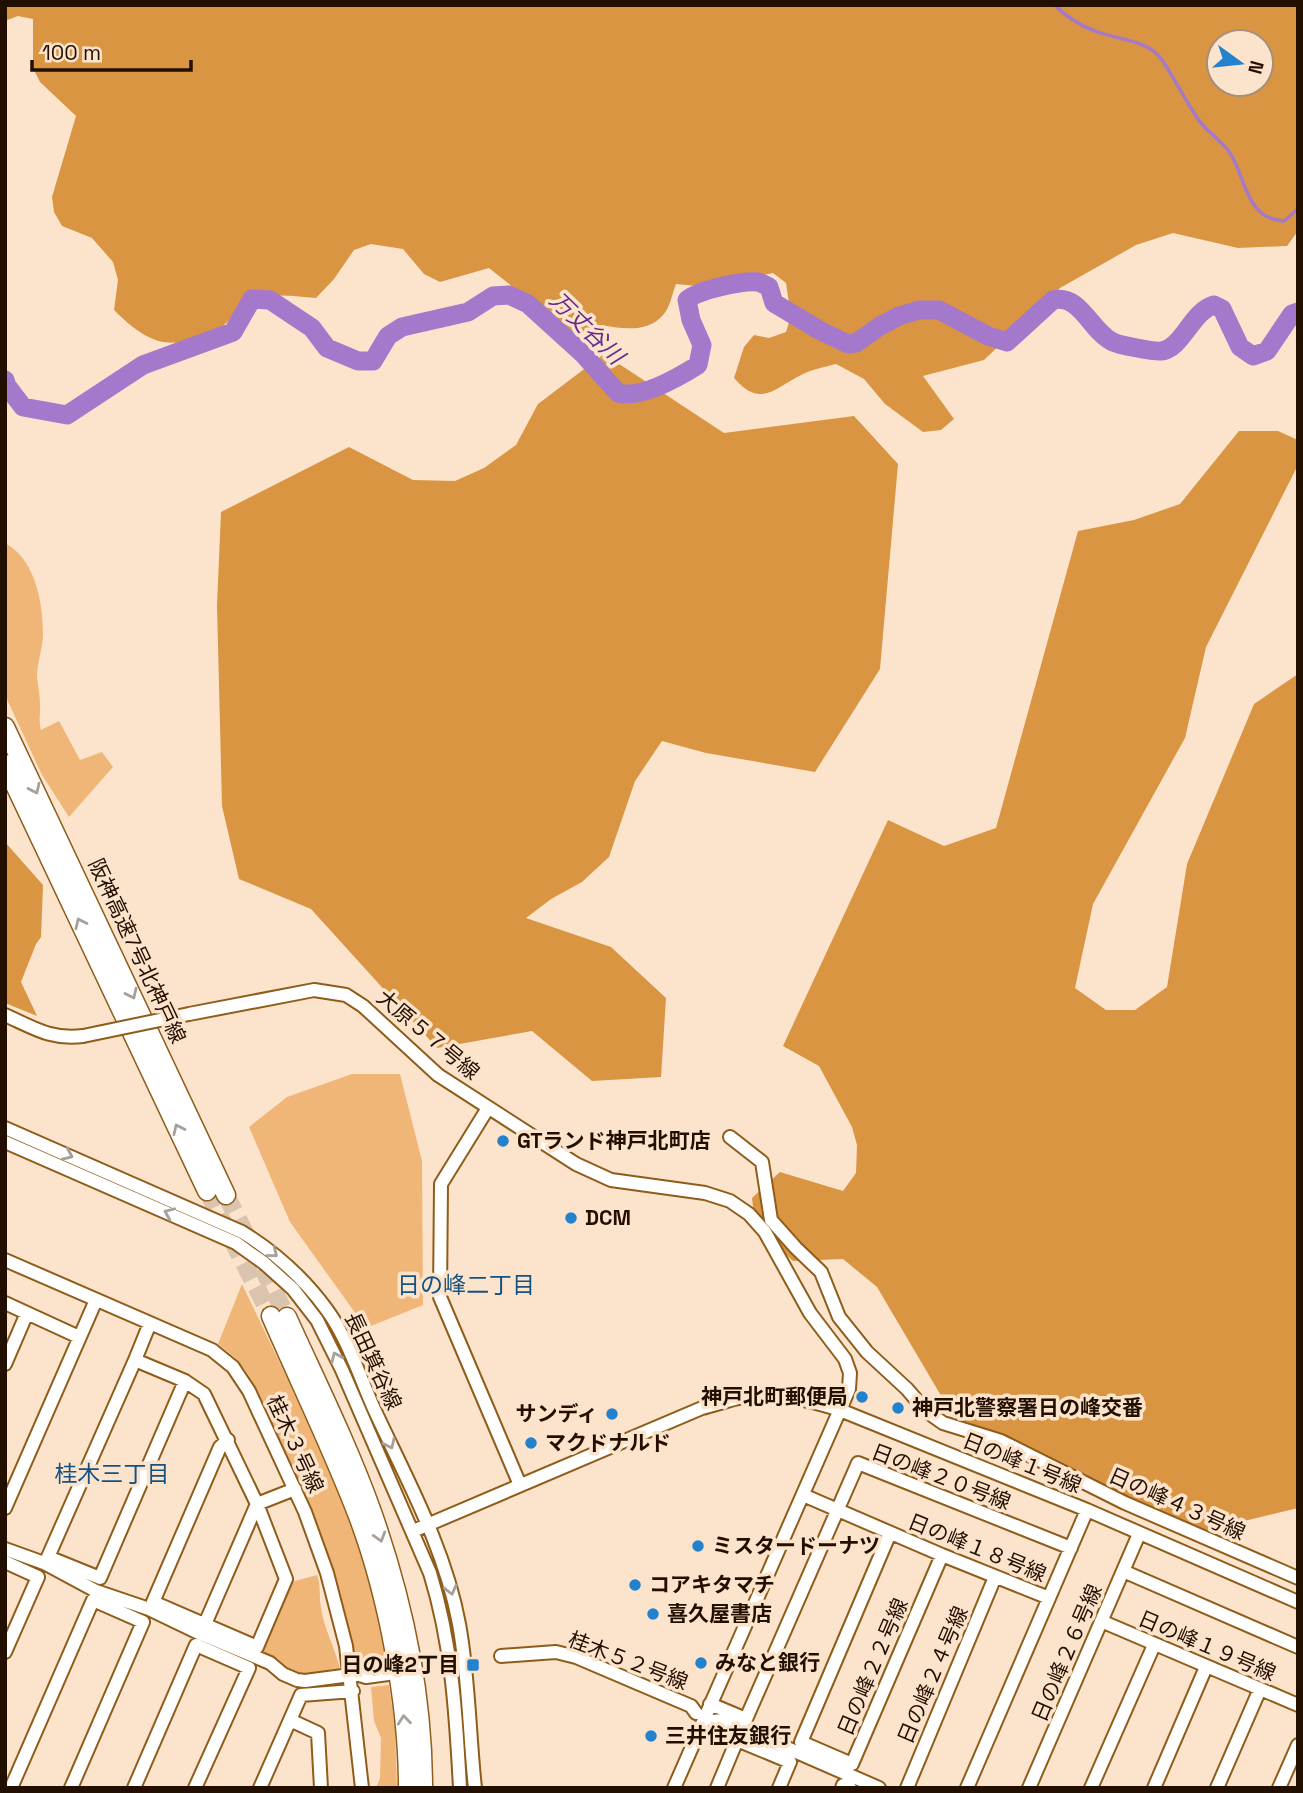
<svg xmlns="http://www.w3.org/2000/svg" width="1303" height="1793" font-family="'Space Grotesk','Noto Sans JP',sans-serif">
<style>
.green{fill:#f0b677}
.forest{fill:#da9543;fill-rule:evenodd}
.lines{fill:none;stroke-linecap:round;stroke-linejoin:round}
.stream{stroke:#a478ca;stroke-width:3.5}
.river{stroke:#a478ca;stroke-width:19}
.minor-tunnel{stroke:#dbc4ad;stroke-width:12;stroke-dasharray:12 6;stroke-linecap:butt}
.highway-tunnel{stroke:#dbc4ad;stroke-width:18;stroke-dasharray:18 9;stroke-linecap:butt}
.minor-casing{stroke:#8f5c19;stroke-width:16}
.highway-casing{stroke:#8f5c19;stroke-width:21}
.minor{stroke:#fff;stroke-width:12}
.highway{stroke:#fff;stroke-width:18}
.minor-bridge-casing{stroke:#8f5c19;stroke-width:16;stroke-linecap:butt}
.minor-bridge{stroke:#fff;stroke-width:12}
.oneway{stroke:#a79f99}
.poi-dot{fill:#2382ce;stroke:#fce4cc;stroke-width:2.5}
.labels{text-anchor:middle;stroke-width:7;stroke-linejoin:round;paint-order:stroke}
.street-label{font-size:21px;fill:#230f00;stroke:#fce4cc}
.poi-label{font-size:21px;font-weight:bold;fill:#230f00;stroke:#fce4cc;text-anchor:start}
.water-label{font-size:23px;font-style:italic;fill:#652c8d;stroke:#fce4cc}
.neighbourhood-label{font-size:23px;fill:#155181;stroke:#fce4cc}
</style>
<rect width="100%" height="100%" fill="#fce4cc"/>
<path class="green" d="M5,543C35,559 43,602 43,634C43,648 37,662 37,677C38,686 40,695 40,704C41,714 38,719 41,730L59,721L80,760L102,752L113,767L69,817L42,775L5,695Z
M352,1074H400L422,1161L423,1305L366,1328L290,1222L249,1127L287,1097Z
M242,1284L332,1472L364,1560L389,1668L362,1673L358,1671C341,1591 316,1523 282,1448C270,1422 258,1384 239,1362C233,1355 225,1350 218,1344Z
M317,1575C321,1586 319,1596 321,1608C324,1629 336,1650 341,1673C323,1675 303,1681 286,1671C274,1664 278,1657 261,1652L291,1582Z
M389,1685L395,1728L397,1788H376L380,1778L381,1738L374,1721L371,1687Z"/>
<path class="forest" d="M5,5H1298V231L1287,246L1238,248L1173,233L1136,245L1060,288L984,360L923,376L954,419L941,430L923,432L885,404L864,379L836,364C825,367 813,369 803,374C774,388 761,409 734,378L744,347L754,335L769,338L786,332L791,316L786,283L773,273L707,287L676,284C672,294 670,308 663,315C647,334 621,328 599,325L586,335L570,333L489,268L440,282L424,274L403,249L371,244L354,250L334,279L316,298C296,297 276,292 257,300C242,306 232,319 219,329C203,342 171,347 153,339C138,333 125,321 114,310L118,280L113,262L92,238L62,226L54,212L52,197L76,116L40,82L33,68V19L18,16L5,21ZM1219,42H1261V84H1219Z
M604,354L724,433L854,416L898,464L880,669L815,772L706,753L662,741L635,781L609,857L582,882L551,899L526,918L611,947L666,998L661,1077L592,1081L532,1031L437,1048L311,909L239,879L222,806L217,605L221,512L349,447L413,480L455,481L484,468L516,445L538,404Z
M1239,431H1278L1298,440V465L1206,647L1185,738L1093,904L1075,988L1106,1010H1135L1167,987L1187,864L1254,704L1298,674V1508L1207,1530L963,1433L877,1287L843,1259L793,1261L755,1225L752,1198L780,1172L843,1191L856,1173L857,1145L852,1127L819,1066L783,1046L888,820L944,846L996,828L1078,531L1134,520L1180,504Z
M5,842L43,885L41,937L36,944L21,982L37,1016L5,1003Z"/>
<g class="lines">
<path class="stream" d="M1055,5C1067,18 1079,25 1095,31C1117,40 1148,39 1162,60C1175,79 1185,100 1198,119C1206,131 1219,139 1228,150C1246,174 1244,219 1284,221L1298,209"/>
<path class="river" d="M5,380L7,386L23,407L67,415L143,365L233,332L252,299L270,300L312,328L327,348L358,361H373L388,336L402,327L468,312L493,296L509,295L528,304L583,354L618,393C641,399 679,377 698,365L702,345L691,320L687,300C698,290 744,280 758,282C762,283 765,285 769,287L774,303L819,330L848,344L856,343L880,326L899,316L919,310H939L988,336L1007,342L1053,300C1080,293 1091,332 1113,342C1119,345 1155,352 1161,351C1182,349 1192,311 1214,305L1222,309L1240,347L1253,356L1267,351L1292,314L1298,312"/>
<path class="minor-tunnel" d="M405,1671L431,1667"/>
<path class="highway-tunnel" d="M207,1191L271,1316
M226,1195L287,1317"/>
<defs>
<path id="minor" d="M189,1014L314,990L346,995L363,1006L438,1075L576,1164L611,1180L705,1193L730,1201L749,1214L765,1232L810,1313L845,1359L850,1373L849,1389L674,1788
M5,1015C34,1028 51,1040 83,1036
M488,1108L441,1184L440,1297L520,1485
M5,1128L242,1232C276,1253 303,1277 327,1310C347,1337 361,1380 375,1411C407,1480 445,1548 459,1624C469,1678 469,1733 475,1788
M730,1137L762,1162L771,1220L796,1248L821,1272L839,1317L867,1352L907,1389L926,1411L943,1423L1001,1441L1125,1503L1298,1578
M5,1142L236,1243L264,1263L293,1289L317,1320L342,1370L430,1573C452,1644 456,1714 460,1788
M5,1260L212,1350L233,1367L249,1391L305,1512L327,1573L346,1646L362,1788
M5,1303L79,1337
M150,1323L135,1360L185,1381L204,1394L257,1504L295,1489
M135,1360L48,1557L100,1578L185,1381
M5,1364L27,1313
M228,1440L220,1447L153,1602L257,1647L286,1579L257,1504
M803,1495L942,1555L1049,1598L1087,1510
M5,1508L96,1300
M413,1531L702,1408C715,1405 730,1399 744,1397C777,1392 809,1400 840,1410L1087,1510L1298,1602
M890,1533L801,1742L852,1764L942,1555
M5,1549L44,1563L96,1591L149,1609L201,1634L270,1663L283,1674L297,1680L305,1681L343,1676
M5,1562L38,1577L5,1652
M1123,1571L1298,1647
M1101,1621L1298,1705
M205,1624L257,1504
M501,1656L556,1652L576,1657L691,1706L696,1713
M356,1674L366,1677L388,1674
M710,1704L746,1719L858,1463L1071,1548
M290,1720L318,1733L321,1788
M713,1721L723,1720L879,1788
M11,1788L93,1600L143,1622L71,1788
M134,1788L196,1645L249,1668L195,1788
M260,1788L301,1695L353,1691
M717,1788L737,1740L790,1762L779,1788
M842,1788L843,1785L850,1788
M907,1788L995,1577
M967,1788L1049,1598
M1029,1788L1139,1534
M1091,1788L1154,1645
M1154,1788L1206,1667
M1217,1788L1260,1689
M1279,1788L1298,1745"/>
<path id="highway" d="M5,727L226,1195
M5,764L207,1191
M271,1316C300,1383 332,1448 358,1516C388,1596 408,1702 408,1788
M287,1317C316,1381 348,1445 372,1512C403,1600 423,1694 423,1788"/>
</defs>
<use href="#minor" class="minor-casing"/>
<use href="#highway" class="highway-casing"/>
<use href="#minor" class="minor"/>
<use href="#highway" class="highway"/>
<defs>
<path id="minor-bridge" d="M83,1036L189,1014"/>
</defs>
<use href="#minor-bridge" class="minor-bridge-casing"/>
<use href="#minor-bridge" class="minor-bridge"/>
</g>
<defs><path id="oneway-chevron" d="M-2-3.5L2.5 0L-2 3.5" fill="none" stroke-width="1.6" stroke-linecap="round" stroke-linejoin="round" transform="scale(1.75)"/></defs>
<g class="oneway">
<use href="#oneway-chevron" transform="translate(35 789) rotate(65)"/>
<use href="#oneway-chevron" transform="translate(80 923) rotate(-115)"/>
<use href="#oneway-chevron" transform="translate(132 994) rotate(65)"/>
<use href="#oneway-chevron" transform="translate(178 1129) rotate(-115)"/>
<use href="#oneway-chevron" transform="translate(68 1155) rotate(24)"/>
<use href="#oneway-chevron" transform="translate(169 1213) rotate(-157)"/>
<use href="#oneway-chevron" transform="translate(273 1253) rotate(38)"/>
<use href="#oneway-chevron" transform="translate(336 1357) rotate(-114)"/>
<use href="#oneway-chevron" transform="translate(390 1444) rotate(65)"/>
<use href="#oneway-chevron" transform="translate(380 1537) rotate(73)"/>
<use href="#oneway-chevron" transform="translate(451 1590) rotate(76)"/>
<use href="#oneway-chevron" transform="translate(404 1720) rotate(-96)"/>
</g>
<g class="poi-dot">
<circle cx="503" cy="1141" r="7"/>
<circle cx="571" cy="1218" r="7"/>
<circle cx="862" cy="1397" r="7"/>
<circle cx="898" cy="1408" r="7"/>
<circle cx="612" cy="1414" r="7"/>
<circle cx="531" cy="1443" r="7"/>
<circle cx="698" cy="1546" r="7"/>
<circle cx="635" cy="1585" r="7"/>
<circle cx="653" cy="1614" r="7"/>
<circle cx="701" cy="1663" r="7"/>
<rect x="466" y="1658" width="14" height="14" rx="3.5"/>
<circle cx="651" cy="1736" r="7"/>
</g>
<g class="labels">
<g class="street-label">
<text transform="translate(137 951) rotate(65)" y="7">阪神高速7号北神戸線</text>
<text transform="translate(428 1035) rotate(40)" y="7">大原５７号線</text>
<text transform="translate(373 1361) rotate(65)" y="7">長田箕谷線</text>
<text transform="translate(295 1444) rotate(65)" y="7">桂木３号線</text>
<text transform="translate(1022 1463) rotate(22)" y="7">日の峰１号線</text>
<text transform="translate(941 1477) rotate(21)" y="7">日の峰２０号線</text>
<text transform="translate(1177 1504) rotate(24)" y="7">日の峰４３号線</text>
<text transform="translate(977 1548) rotate(22)" y="7">日の峰１８号線</text>
<text transform="translate(1207 1646) rotate(23)" y="7">日の峰１９号線</text>
<text transform="translate(1067 1653) rotate(-67)" y="7">日の峰２６号線</text>
<text transform="translate(628 1661) rotate(21)" y="7">桂木５２号線</text>
<text transform="translate(873 1667) rotate(-67)" y="7">日の峰２２号線</text>
<text transform="translate(933 1675) rotate(-67)" y="7">日の峰２４号線</text>
</g>
<g class="poi-label">
<text x="517" y="1148">GTランド神戸北町店</text>
<text x="585" y="1225">DCM</text>
<text x="848" y="1404" text-anchor="end">神戸北町郵便局</text>
<text x="912" y="1415">神戸北警察署日の峰交番</text>
<text x="598" y="1421" text-anchor="end">サンディ</text>
<text x="545" y="1450">マクドナルド</text>
<text x="712" y="1553">ミスタードーナツ</text>
<text x="649" y="1592">コアキタマチ</text>
<text x="667" y="1621">喜久屋書店</text>
<text x="715" y="1670">みなと銀行</text>
<text x="459" y="1672" text-anchor="end">日の峰2丁目</text>
<text x="665" y="1743">三井住友銀行</text>
</g>
<g class="water-label">
<text transform="translate(587 328) rotate(44)" y="8">万丈谷川</text>
</g>
<g class="neighbourhood-label">
<text x="466" y="1293">日の峰二丁目</text>
<text x="112" y="1482">桂木三丁目</text>
</g>
</g>
<rect width="1303" height="1793" fill="none" stroke="#230f00" stroke-width="14"/>
<g transform="translate(1240 63) rotate(105)"><circle r="33" fill="#fce4cc" stroke="#a58f7a" stroke-width="2"/>
<path d="M0-5L12 26L0 18L-12 26Z" fill="#2382ce"/>
<text y="-10" font-size="19" font-weight="bold" text-anchor="middle" fill="#230f00">N</text>
</g>
<path d="M32 60v10h159v-10" fill="none" stroke="#230f00" stroke-width="3.5"/>
<text x="42" y="60" font-size="21" fill="#230f00" stroke="#fce4cc" stroke-width="5" paint-order="stroke">100 m</text>
</svg>
